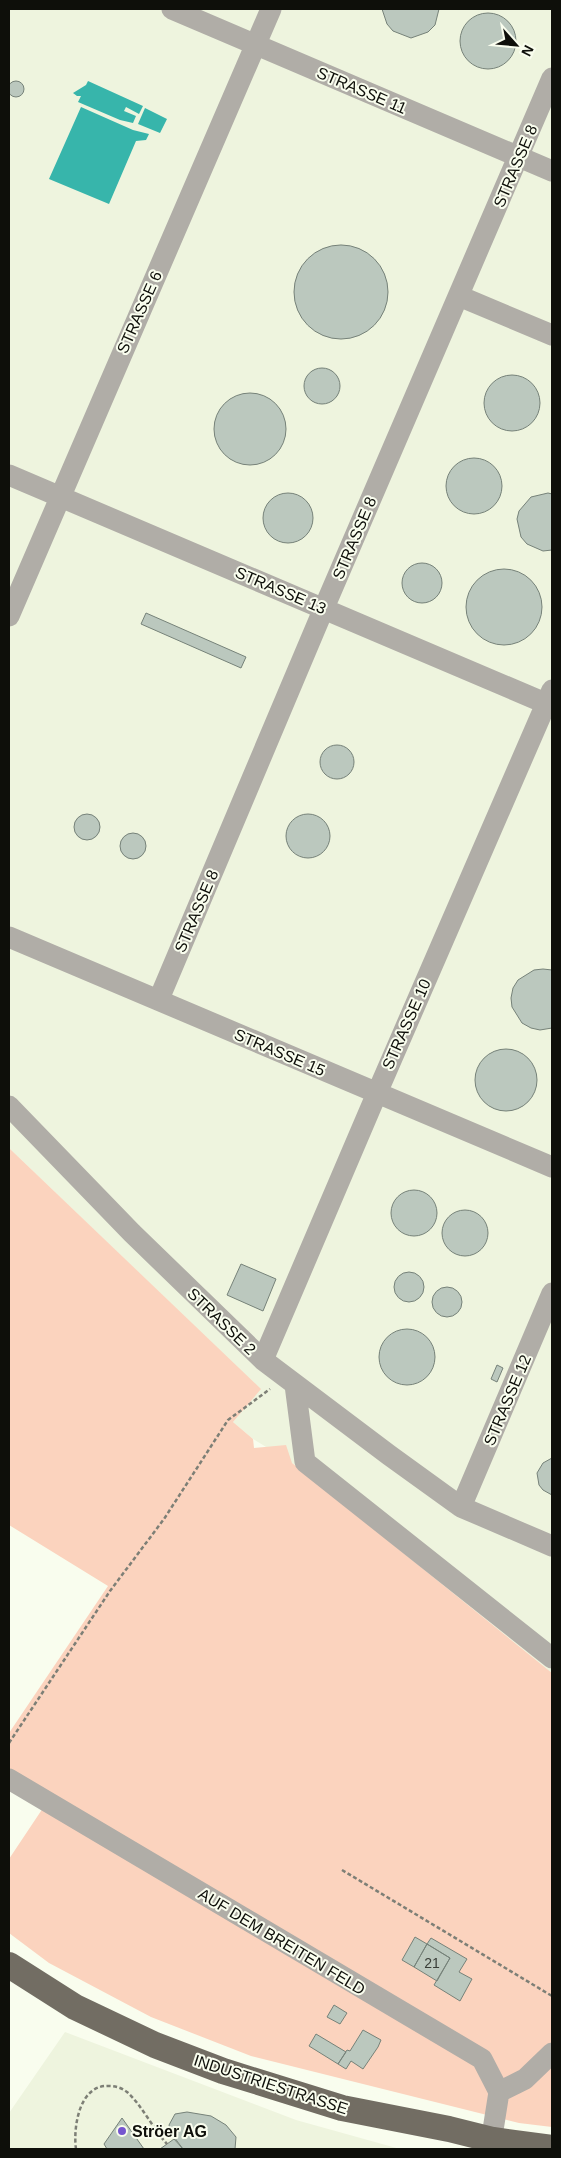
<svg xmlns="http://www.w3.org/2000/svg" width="561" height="2158" font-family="Arial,sans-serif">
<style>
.built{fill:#eef4de}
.green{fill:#fbd3be}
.water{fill:#37b5ab}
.building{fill:#bbc8be;stroke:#768279}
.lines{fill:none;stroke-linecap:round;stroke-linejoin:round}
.path{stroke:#7d7f76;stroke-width:2.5;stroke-dasharray:4 2.5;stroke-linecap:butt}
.minor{stroke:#b0ada7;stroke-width:21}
.major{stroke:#726d63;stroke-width:26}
.poi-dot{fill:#7555cf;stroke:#f9fdee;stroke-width:2}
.labels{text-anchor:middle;stroke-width:4;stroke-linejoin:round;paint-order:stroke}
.number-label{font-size:14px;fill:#393d37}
.street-label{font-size:16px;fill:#0e0f0a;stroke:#f9fdee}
.poi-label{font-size:16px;font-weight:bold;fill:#0e0f0a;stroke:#f9fdee;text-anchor:start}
</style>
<rect width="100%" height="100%" fill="#f9fdee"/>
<path class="built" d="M9,9H552V1673L292,1463L253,1439L233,1422L260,1389L9,1148Z
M65,2032L296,2120L400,2149H9V2113Z"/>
<path class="green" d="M9,1148L261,1389L233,1422L253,1439L254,1448L286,1445L292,1463L552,1673V2127L519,2123L251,2056L151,2017L49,1963L9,1933V1859L43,1808L9,1781V1733L108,1586L9,1525Z"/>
<path class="water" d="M88,81L143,106L139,114L126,107L124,111L136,116L133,123L120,120L78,102L81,96H77L73,93L86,85Z
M81,107L133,130L149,134L146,140L136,141L109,204L49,179Z
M145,108L167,119L160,133L138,124Z"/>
<path class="building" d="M382,9H439L435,25L428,32L411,38L393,31L387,24Z
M460 41a28 28 0 1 1 56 0a28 28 0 1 1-56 0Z
M8 89a8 8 0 1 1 16 0a8 8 0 1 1-16 0Z
M294 292a47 47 0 1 1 94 0a47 47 0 1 1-94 0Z
M304 386a18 18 0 1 1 36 0a18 18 0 1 1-36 0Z
M484 403a28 28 0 1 1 56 0a28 28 0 1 1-56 0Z
M214 429a36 36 0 1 1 72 0a36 36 0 1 1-72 0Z
M446 486a28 28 0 1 1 56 0a28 28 0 1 1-56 0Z
M548,493L552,494V550L543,551L527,544L521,537L517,519L519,511L531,497Z
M263 518a25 25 0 1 1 50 0a25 25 0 1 1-50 0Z
M402 583a20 20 0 1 1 40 0a20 20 0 1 1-40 0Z
M466 607a38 38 0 1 1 76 0a38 38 0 1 1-76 0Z
M146,613L246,657L241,668L141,624Z
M320 762a17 17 0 1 1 34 0a17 17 0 1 1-34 0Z
M74 827a13 13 0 1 1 26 0a13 13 0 1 1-26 0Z
M286 836a22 22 0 1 1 44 0a22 22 0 1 1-44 0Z
M120 846a13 13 0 1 1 26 0a13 13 0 1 1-26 0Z
M543,969L552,970V1028L540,1030L531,1028L522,1023L512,1007L511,998L513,988L518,980L534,970Z
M475 1080a31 31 0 1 1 62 0a31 31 0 1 1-62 0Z
M391 1213a23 23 0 1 1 46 0a23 23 0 1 1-46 0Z
M442 1233a23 23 0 1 1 46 0a23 23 0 1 1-46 0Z
M241,1264L276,1279L263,1311L227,1295Z
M394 1287a15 15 0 1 1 30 0a15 15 0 1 1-30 0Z
M432 1302a15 15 0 1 1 30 0a15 15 0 1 1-30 0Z
M379 1357a28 28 0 1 1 56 0a28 28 0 1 1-56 0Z
M497,1365L503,1368L497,1382L491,1379Z
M552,1458V1495L543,1490L539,1485L537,1473L543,1463Z
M415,1937L427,1944L414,1967L402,1960Z
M431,1938L467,1959L459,1972L472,1979L460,2001L434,1985L450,1958L427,1944Z
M427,1944L450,1958L437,1981L414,1967Z
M334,2005L347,2013L340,2024L327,2017Z
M363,2030L381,2040L378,2047L363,2069L351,2061L346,2069L338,2064L347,2050L350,2051Z
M316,2034L346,2052L338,2064L309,2046Z
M187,2112L211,2116L226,2125L236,2137L235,2149H183L171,2133L169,2125L175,2114Z
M122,2118L144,2149H107L104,2144Z
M174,2139L183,2149H160Z"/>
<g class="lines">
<path class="path" d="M9,1743L110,1591L164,1519L228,1420L270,1389
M342,1870L552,1996
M76,2149C73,2128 79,2084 109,2086C116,2086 122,2088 127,2092C141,2104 154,2130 167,2144"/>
<path class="minor" d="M172,9L552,171
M459,296L552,335
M9,475L552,706
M9,616L271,9
M9,937L552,1167
M159,999L324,608L552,78
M9,1106L132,1233L263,1360L389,1455L461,1507L552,1546
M263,1360L377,1093L552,690
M295,1385L305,1462L552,1658
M461,1507L552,1293
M9,1779L482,2059L499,2092L490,2149
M499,2092L525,2079L552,2053"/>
<path class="major" d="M9,1965L75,2007L155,2045L223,2071L342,2108L449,2129L493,2140L552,2148"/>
</g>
<circle class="poi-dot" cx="122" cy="2131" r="5"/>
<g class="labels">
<g class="number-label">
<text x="432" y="1968">21</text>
</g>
<g class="street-label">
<text transform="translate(362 90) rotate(23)" y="6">STRASSE 11</text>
<text transform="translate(515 166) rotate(-67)" y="6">STRASSE 8</text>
<text transform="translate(139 312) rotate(-66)" y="6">STRASSE 6</text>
<text transform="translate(354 538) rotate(-67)" y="6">STRASSE 8</text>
<text transform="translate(281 590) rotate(23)" y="6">STRASSE 13</text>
<text transform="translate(196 911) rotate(-67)" y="6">STRASSE 8</text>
<text transform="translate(406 1024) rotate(-66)" y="6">STRASSE 10</text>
<text transform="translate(280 1052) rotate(23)" y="6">STRASSE 15</text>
<text transform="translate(222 1321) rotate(44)" y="6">STRASSE 2</text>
<text transform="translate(507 1400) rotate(-67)" y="6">STRASSE 12</text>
<text transform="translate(282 1941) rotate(31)" y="6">AUF DEM BREITEN FELD</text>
<text transform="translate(271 2084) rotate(18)" y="6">INDUSTRIESTRASSE</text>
</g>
<g class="poi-label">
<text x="132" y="2137">Ströer AG</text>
</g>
</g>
<rect width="561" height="2158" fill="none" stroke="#0e0f0a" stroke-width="20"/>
<g transform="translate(516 45) rotate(117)" stroke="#f9fdee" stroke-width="4" paint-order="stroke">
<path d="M0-4L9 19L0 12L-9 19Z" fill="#0e0f0a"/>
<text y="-8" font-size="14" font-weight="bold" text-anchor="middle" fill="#0e0f0a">N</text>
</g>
</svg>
